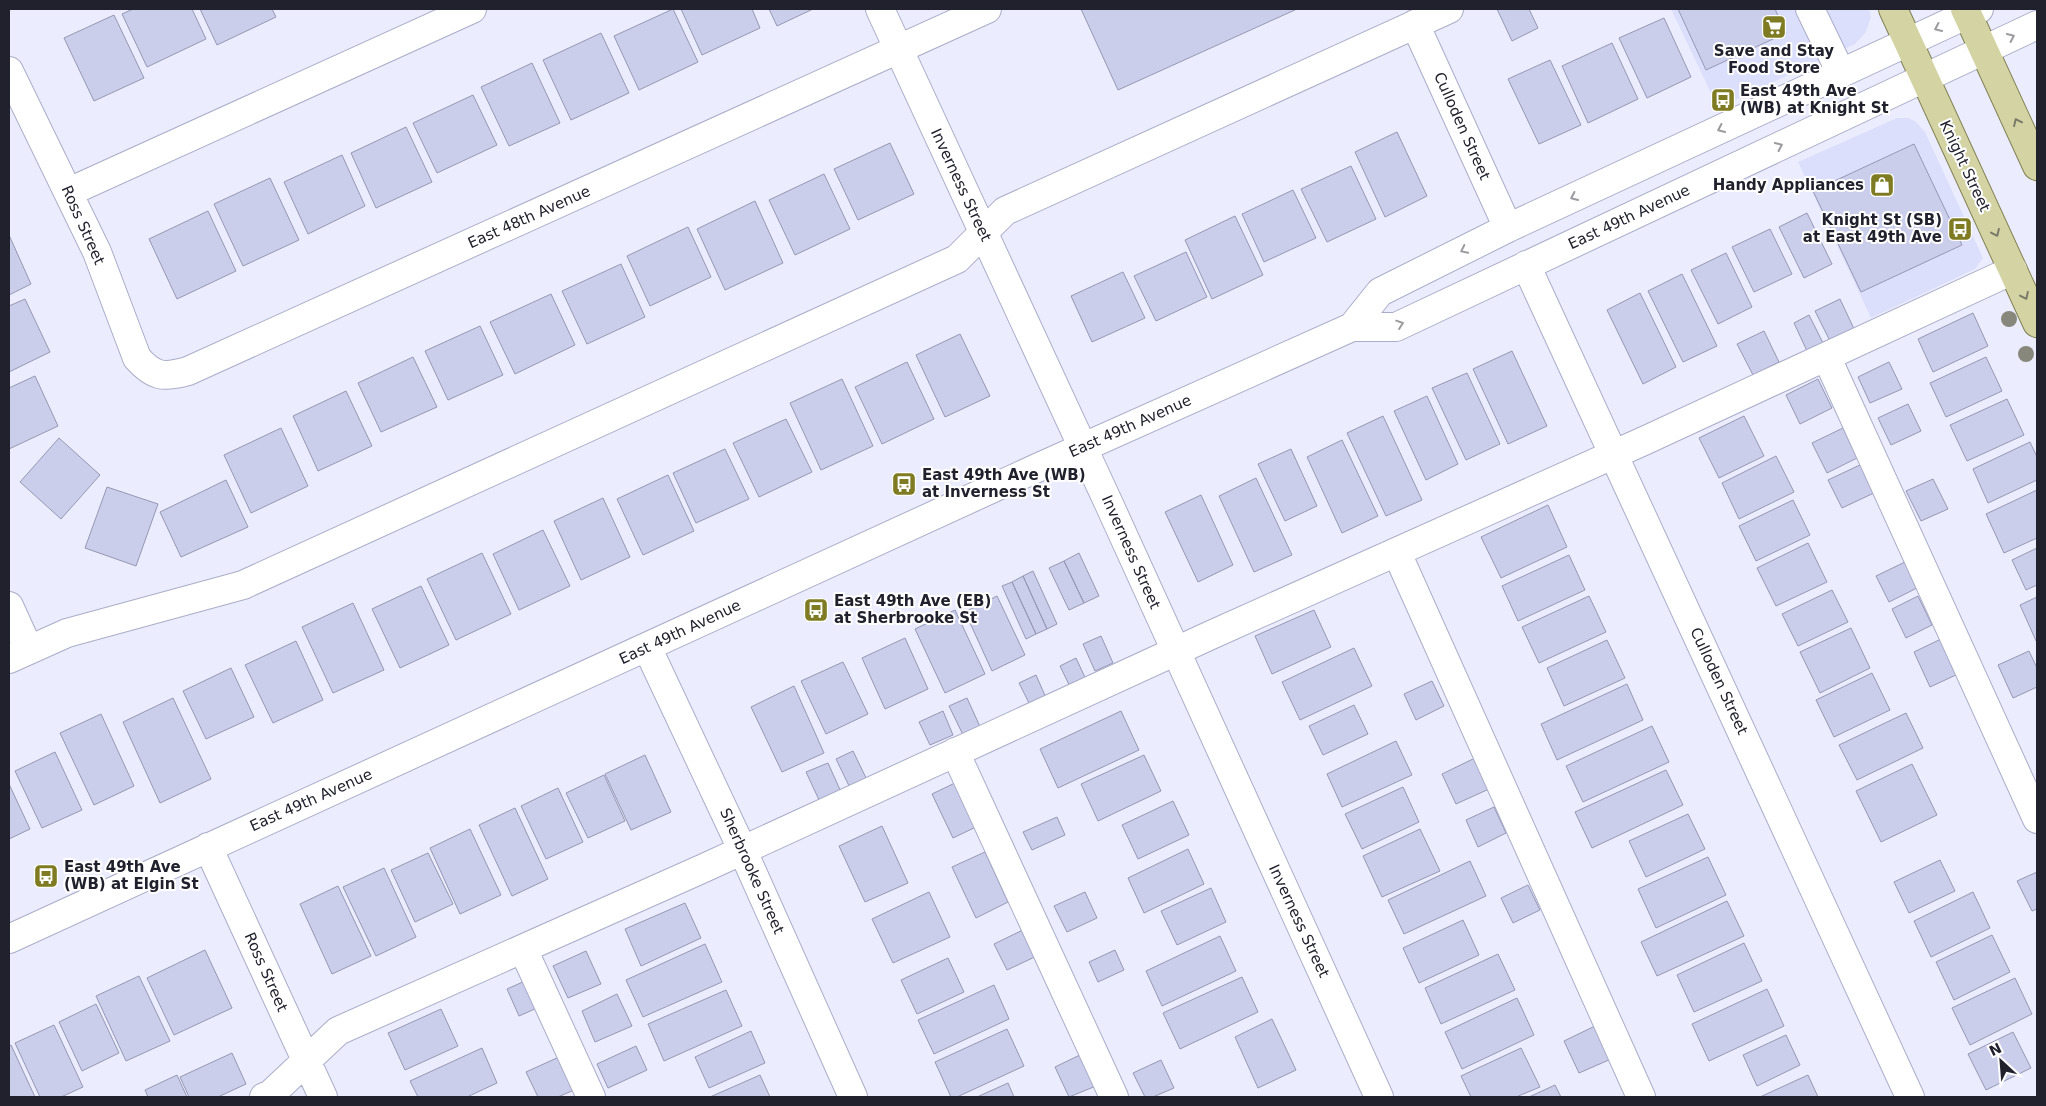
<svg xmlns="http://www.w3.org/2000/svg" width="2046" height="1106" font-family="'DejaVu Sans',sans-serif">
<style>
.built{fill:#dcdffc}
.building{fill:#cbceeb;stroke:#9597b3}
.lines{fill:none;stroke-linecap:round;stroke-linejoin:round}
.minor-casing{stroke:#aaadc9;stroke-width:30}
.major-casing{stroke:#828153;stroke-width:30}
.minor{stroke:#fff;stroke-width:28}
.major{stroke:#d3d3a4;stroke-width:28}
.tree{fill:#87877b}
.oneway{stroke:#9b9ba0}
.oneway2{stroke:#7a7a68}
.labels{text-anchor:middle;stroke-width:4;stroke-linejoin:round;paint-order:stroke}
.poi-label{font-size:15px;font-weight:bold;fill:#20212c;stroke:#fff;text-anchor:start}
.street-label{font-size:15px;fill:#20212c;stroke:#fff}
</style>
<rect width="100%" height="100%" fill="#ebedff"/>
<path class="built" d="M1671,9H1869L1871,17L1866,32L1855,44L1718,108Z
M1897,118H1909L1916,122L1925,132L1983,258L1975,269L1871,318L1798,162Z"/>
<path class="building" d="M133,9H192L206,39L147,67L122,14Z
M200,9H272L276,17L217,45Z
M673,9L698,62L639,90L614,36Z
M681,9H752L760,28L702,55Z
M769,9H813L777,26Z
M1081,9H1297L1118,90Z
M1497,9H1529L1538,28L1512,41Z
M1678,9H1775L1786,33L1706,70Z
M114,15L144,78L94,101L64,38Z
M1664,18L1691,77L1647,98L1619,38Z
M601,33L629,93L571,120L543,60Z
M1612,43L1638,99L1588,123L1562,66Z
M1550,60L1581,125L1539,144L1508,79Z
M532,63L560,123L509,146L481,87Z
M473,95L497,145L437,173L413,123Z
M406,127L432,182L376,208L351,153Z
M1397,132L1427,196L1385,217L1355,152Z
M890,143L914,194L858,220L834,169Z
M1914,144L1962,245L1861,292L1813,191Z
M342,155L365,206L308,234L284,182Z
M1351,166L1376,219L1327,242L1301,189Z
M824,174L850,229L795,255L769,200Z
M270,178L299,240L243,266L214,204Z
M1293,190L1316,238L1264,262L1242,214Z
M755,201L783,263L725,290L697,229Z
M208,211L236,271L177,299L149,239Z
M1807,213L1832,264L1804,278L1779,227Z
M1235,216L1263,275L1212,299L1185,240Z
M688,227L711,277L650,306L627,256Z
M1770,229L1792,274L1754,292L1732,247Z
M9,235L31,284L9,295Z
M1186,252L1207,297L1156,321L1134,276Z
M1726,253L1752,307L1718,324L1691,270Z
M621,264L645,317L587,344L562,291Z
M1123,272L1145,318L1092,342L1071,296Z
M1682,274L1717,346L1683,362L1648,291Z
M1640,293L1676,367L1643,384L1607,310Z
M551,294L575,345L515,374L490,322Z
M25,299L50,352L9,372V306Z
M1840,299L1855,331L1831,343L1815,311Z
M1973,313L1988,346L1933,372L1918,339Z
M1809,315L1823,343L1807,351L1794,323Z
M480,326L503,375L448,400L425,351Z
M1764,331L1779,362L1753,375L1737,344Z
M960,334L990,396L945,417L916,355Z
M1512,351L1547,426L1508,444L1473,369Z
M413,357L437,407L381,432L358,383Z
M1986,357L2002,391L1946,417L1930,383Z
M907,362L934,419L882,444L855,387Z
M1889,362L1902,389L1870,403L1858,377Z
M1467,373L1500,444L1466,460L1432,388Z
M35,376L58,426L9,449V388Z
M842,379L873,446L821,470L790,403Z
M1818,379L1832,408L1800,424L1786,395Z
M346,391L372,446L318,471L293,416Z
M1427,396L1458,464L1426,480L1394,411Z
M2007,399L2024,435L1967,461L1950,425Z
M1908,404L1921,431L1891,445L1878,418Z
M1383,416L1422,500L1386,516L1347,433Z
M1744,416L1764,456L1719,478L1699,438Z
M786,419L812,472L759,497L733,443Z
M281,428L308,486L251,513L224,455Z
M1843,428L1857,458L1827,473L1812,443Z
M59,438L100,475L61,519L20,482Z
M1342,440L1378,516L1342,533L1307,457Z
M2030,442L2037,457V480L1988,503L1973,469Z
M725,449L749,499L696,523L673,473Z
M1291,449L1317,506L1285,521L1258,464Z
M1776,456L1794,492L1739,519L1722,483Z
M1862,464L1876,492L1842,508L1828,480Z
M668,475L694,531L643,555L617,499Z
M1256,478L1292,555L1254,572L1219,496Z
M1933,479L1948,509L1921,521L1906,491Z
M226,480L248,527L181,557L160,512Z
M107,487L158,504L136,566L85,548Z
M2037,490V538L2004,553L1986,514Z
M1201,495L1233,565L1198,582L1165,512Z
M603,498L630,557L581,580L554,521Z
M1793,500L1810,535L1756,561L1739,526Z
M1548,505L1567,547L1501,578L1481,537Z
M543,530L570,586L519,610L493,554Z
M1808,543L1827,582L1776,606L1757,568Z
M2037,548V585L2026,590L2012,560Z
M482,553L511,614L456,640L427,579Z
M1079,553L1099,596L1084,603L1064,561Z
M1569,555L1585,590L1518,621L1502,586Z
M1064,561L1084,603L1069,610L1049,568Z
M1905,562L1917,588L1889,602L1876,576Z
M1033,571L1057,624L1047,629L1023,576Z
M1023,576L1047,629L1036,634L1012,582Z
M1012,582L1036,634L1026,639L1002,586Z
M421,586L449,645L400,668L372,609Z
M1832,590L1848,622L1798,646L1782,614Z
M997,596L1025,655L992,671L965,612Z
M1589,596L1606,632L1539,663L1522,627Z
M1918,596L1932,625L1906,638L1892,609Z
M2037,597V643L2020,605Z
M353,603L384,670L333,693L302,627Z
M955,610L985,674L945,693L915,629Z
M1314,610L1331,647L1272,674L1255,636Z
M1851,628L1870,668L1820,693L1800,652Z
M1101,636L1113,663L1095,671L1083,644Z
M905,638L928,689L885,709L862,658Z
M1941,639L1958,674L1930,687L1914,652Z
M1607,640L1625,678L1564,706L1547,668Z
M296,641L323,700L273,723L245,665Z
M1354,648L1372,686L1300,720L1282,682Z
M2029,651L2037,668V687L2013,698L1998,665Z
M1076,658L1089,686L1073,693L1060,666Z
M843,662L868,714L826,734L801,681Z
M231,668L254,717L206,739L183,691Z
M1872,673L1890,710L1834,737L1816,700Z
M1036,675L1047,700L1031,707L1019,683Z
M1432,681L1444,706L1416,720L1404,694Z
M1627,684L1643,720L1557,760L1541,724Z
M794,686L824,753L782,772L751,707Z
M173,698L211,779L160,803L123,722Z
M967,698L982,731L965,739L949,706Z
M1354,705L1368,734L1323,755L1309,726Z
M943,711L953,735L930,745L919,722Z
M1121,711L1139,750L1058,788L1040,749Z
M1906,713L1923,748L1857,780L1839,745Z
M101,714L134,786L94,805L60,733Z
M1652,726L1669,762L1583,802L1566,766Z
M1396,741L1412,775L1342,807L1327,774Z
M853,751L868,782L851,790L836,759Z
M55,752L82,810L42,828L15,771Z
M645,755L671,812L631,830L605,774Z
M1144,755L1161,791L1098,821L1081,784Z
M1475,758L1489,789L1456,804L1442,774Z
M828,763L841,792L820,802L806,772Z
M1912,764L1937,815L1881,842L1856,791Z
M1666,770L1683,805L1592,848L1575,812Z
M604,775L625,821L588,838L566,793Z
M957,782L978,826L953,838L932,794Z
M9,784L30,829L9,839Z
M1403,787L1419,822L1362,849L1345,814Z
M558,788L583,842L546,859L521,806Z
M1173,801L1189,835L1138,859L1122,825Z
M1494,807L1506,833L1478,847L1466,820Z
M515,808L548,879L512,896L479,825Z
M1688,814L1705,849L1646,877L1629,841Z
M1057,817L1065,835L1032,850L1023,832Z
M882,826L908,883L865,902L839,846Z
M470,829L501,895L460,914L430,848Z
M1420,829L1440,871L1382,897L1363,856Z
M1188,849L1204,884L1144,913L1128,878Z
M985,852L1008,902L976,918L952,867Z
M428,853L453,904L415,922L391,870Z
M1708,857L1726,895L1656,928L1638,889Z
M1940,860L1955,891L1909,913L1894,882Z
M1470,861L1486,896L1404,934L1388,900Z
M384,868L416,937L376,956L343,887Z
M2037,872V909L2032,911L2017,881Z
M1528,885L1540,910L1513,923L1501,898Z
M338,886L371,956L332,974L300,904Z
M1211,888L1226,922L1177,945L1161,911Z
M929,892L950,937L893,963L872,919Z
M1085,892L1097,918L1067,932L1054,906Z
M1973,892L1990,928L1931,957L1914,921Z
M1727,901L1744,936L1657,976L1641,942Z
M685,903L701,938L641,966L625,929Z
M1463,920L1479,955L1419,983L1403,948Z
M1027,928L1039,955L1007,970L994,944Z
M1992,935L2010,972L1954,1000L1936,962Z
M1220,936L1236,971L1162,1006L1146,971Z
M1744,943L1762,981L1694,1012L1677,975Z
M705,944L722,982L643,1017L626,980Z
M205,950L232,1008L174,1035L147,978Z
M1115,950L1124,970L1098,982L1089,962Z
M586,951L601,984L568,998L553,966Z
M1498,954L1515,990L1441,1024L1425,988Z
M948,958L964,992L917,1014L901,980Z
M139,976L170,1041L126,1061L96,996Z
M1242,977L1258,1012L1180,1049L1163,1013Z
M2015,978L2032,1014L1970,1045L1952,1008Z
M525,981L537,1008L519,1016L507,989Z
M994,985L1009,1019L934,1054L918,1020Z
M1767,989L1784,1026L1709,1061L1692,1024Z
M726,990L742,1026L664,1061L648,1024Z
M617,994L632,1026L595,1042L582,1011Z
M1517,998L1534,1035L1462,1069L1445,1032Z
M96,1004L119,1053L82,1071L59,1022Z
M441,1009L458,1046L405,1070L388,1033Z
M1272,1019L1296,1070L1258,1088L1235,1037Z
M54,1025L83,1087L61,1097H40L15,1043Z
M1595,1026L1611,1059L1579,1073L1564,1041Z
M1007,1029L1024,1066L957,1097H951L935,1062Z
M751,1031L765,1063L709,1088L695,1057Z
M2013,1032L2031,1068L1986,1090L1968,1054Z
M1786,1035L1800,1065L1757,1086L1743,1055Z
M11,1045L35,1097H9V1046Z
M636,1046L647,1070L608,1088L597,1064Z
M482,1048L497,1083L467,1097H418L410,1081Z
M1521,1048L1540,1087L1516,1097H1471L1461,1076Z
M1086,1052L1101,1084L1069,1097L1055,1067Z
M232,1053L246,1084L218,1097H189L180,1077Z
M559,1057L574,1090L558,1097H538L526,1072Z
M1161,1060L1174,1088L1153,1097H1145L1133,1073Z
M177,1075L187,1097H148L145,1090Z
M760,1075L770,1097H710Z
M1808,1075L1818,1097H1760Z
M1008,1083L1014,1097H977Z
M1555,1085L1561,1097H1529Z"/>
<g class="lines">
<defs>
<path id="minor" d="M880,9L1109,504L1379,1097
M1810,9L1841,73
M1415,24L1508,228
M9,71L97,252L137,358C154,377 163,378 188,371L987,9
M69,192L472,9
M1526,265L1910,1097
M1352,327L1380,292L1508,228L1979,9
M1827,358L2037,819
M1397,553L1641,1097
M9,606L29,650
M647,647L742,849L853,1097
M9,659L67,633L243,585L957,259L1005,211L1449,9
M955,752L1114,1097
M208,847L323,1097
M9,939L1037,468L1352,327H1396L2037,25
M523,949L591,1097
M264,1097L271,1094L338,1031L704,868L1211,635L1646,440L2013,270"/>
<path id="major" d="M1893,9L2037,323
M1965,9L2037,166"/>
</defs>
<use href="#minor" class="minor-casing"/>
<use href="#major" class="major-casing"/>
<use href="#minor" class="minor"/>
<use href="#major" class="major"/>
</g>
<g class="tree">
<circle cx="2009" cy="319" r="8"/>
<circle cx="2026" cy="354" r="8"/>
</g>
<defs><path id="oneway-chevron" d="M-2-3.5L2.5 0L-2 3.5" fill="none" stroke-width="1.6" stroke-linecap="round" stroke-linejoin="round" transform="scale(1.25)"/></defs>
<g class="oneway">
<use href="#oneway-chevron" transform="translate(1938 28) rotate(155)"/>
<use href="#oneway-chevron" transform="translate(2011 37) rotate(-25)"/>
<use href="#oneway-chevron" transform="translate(1721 129) rotate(155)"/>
<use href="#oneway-chevron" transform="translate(1779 146) rotate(-25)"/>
<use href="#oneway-chevron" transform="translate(1574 197) rotate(155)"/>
<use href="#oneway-chevron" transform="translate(1464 250) rotate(154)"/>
<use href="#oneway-chevron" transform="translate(1400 324) rotate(-19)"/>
</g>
<g class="oneway2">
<use href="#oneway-chevron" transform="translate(2017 122) rotate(-115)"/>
<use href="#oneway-chevron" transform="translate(1996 233) rotate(65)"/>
<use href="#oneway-chevron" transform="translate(2025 296) rotate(65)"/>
</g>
<defs>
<symbol id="supermarket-square" viewBox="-11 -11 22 22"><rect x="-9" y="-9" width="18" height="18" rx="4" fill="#7e7b22" stroke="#fff"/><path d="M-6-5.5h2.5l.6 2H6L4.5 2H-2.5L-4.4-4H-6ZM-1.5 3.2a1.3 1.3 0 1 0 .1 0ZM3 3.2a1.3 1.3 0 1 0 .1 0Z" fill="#fff"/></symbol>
<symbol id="bus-square" viewBox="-11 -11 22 22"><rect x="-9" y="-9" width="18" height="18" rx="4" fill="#7e7b22" stroke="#fff"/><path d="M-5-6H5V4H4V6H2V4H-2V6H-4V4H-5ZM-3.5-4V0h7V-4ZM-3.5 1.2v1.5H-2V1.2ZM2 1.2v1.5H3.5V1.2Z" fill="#fff"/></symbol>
<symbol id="shop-square" viewBox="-11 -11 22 22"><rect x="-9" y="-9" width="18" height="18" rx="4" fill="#7e7b22" stroke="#fff"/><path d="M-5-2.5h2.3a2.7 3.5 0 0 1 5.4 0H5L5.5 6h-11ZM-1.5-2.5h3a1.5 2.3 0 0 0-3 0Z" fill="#fff"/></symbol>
</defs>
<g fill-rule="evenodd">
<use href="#supermarket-square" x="1760" y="13" width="28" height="28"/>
<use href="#bus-square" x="1709" y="86" width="28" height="28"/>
<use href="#shop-square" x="1868" y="171" width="28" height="28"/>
<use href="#bus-square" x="1946" y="215" width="28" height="28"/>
<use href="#bus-square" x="890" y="470" width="28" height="28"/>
<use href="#bus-square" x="802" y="596" width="28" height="28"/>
<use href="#bus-square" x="32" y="862" width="28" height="28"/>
</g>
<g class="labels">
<g class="poi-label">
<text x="1774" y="56" text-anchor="middle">Save and Stay<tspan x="1774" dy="17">Food Store</tspan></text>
<text x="1740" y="96">East 49th Ave<tspan x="1740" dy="17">(WB) at Knight St</tspan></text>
<text x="1864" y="190" text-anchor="end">Handy Appliances</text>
<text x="1942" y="225" text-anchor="end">Knight St (SB)<tspan x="1942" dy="17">at East 49th Ave</tspan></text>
<text x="922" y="480">East 49th Ave (WB)<tspan x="922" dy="17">at Inverness St</tspan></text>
<text x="834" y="606">East 49th Ave (EB)<tspan x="834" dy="17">at Sherbrooke St</tspan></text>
<text x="64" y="872">East 49th Ave<tspan x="64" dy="17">(WB) at Elgin St</tspan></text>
</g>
<g class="street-label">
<text transform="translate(1462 126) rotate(66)" y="5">Culloden Street</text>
<text transform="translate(1965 166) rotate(65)" y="5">Knight Street</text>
<text transform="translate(961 185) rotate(65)" y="5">Inverness Street</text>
<text transform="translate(529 217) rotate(-24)" y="5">East 48th Avenue</text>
<text transform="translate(1629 217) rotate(-25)" y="5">East 49th Avenue</text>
<text transform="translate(83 225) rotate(66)" y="5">Ross Street</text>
<text transform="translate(1130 426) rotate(-24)" y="5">East 49th Avenue</text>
<text transform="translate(1131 552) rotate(66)" y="5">Inverness Street</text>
<text transform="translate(680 632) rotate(-25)" y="5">East 49th Avenue</text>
<text transform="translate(1719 681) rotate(65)" y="5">Culloden Street</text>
<text transform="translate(311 800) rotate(-24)" y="5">East 49th Avenue</text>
<text transform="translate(752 871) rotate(66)" y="5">Sherbrooke Street</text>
<text transform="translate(1299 921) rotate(65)" y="5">Inverness Street</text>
<text transform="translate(266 972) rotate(66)" y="5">Ross Street</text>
</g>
</g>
<rect width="2046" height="1106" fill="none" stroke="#20212c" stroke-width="20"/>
<g transform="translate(2001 1061) rotate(334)" stroke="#ffffff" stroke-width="4" paint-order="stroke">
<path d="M0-4L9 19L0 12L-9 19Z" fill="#20212c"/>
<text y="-8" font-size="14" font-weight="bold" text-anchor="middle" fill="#20212c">N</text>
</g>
</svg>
